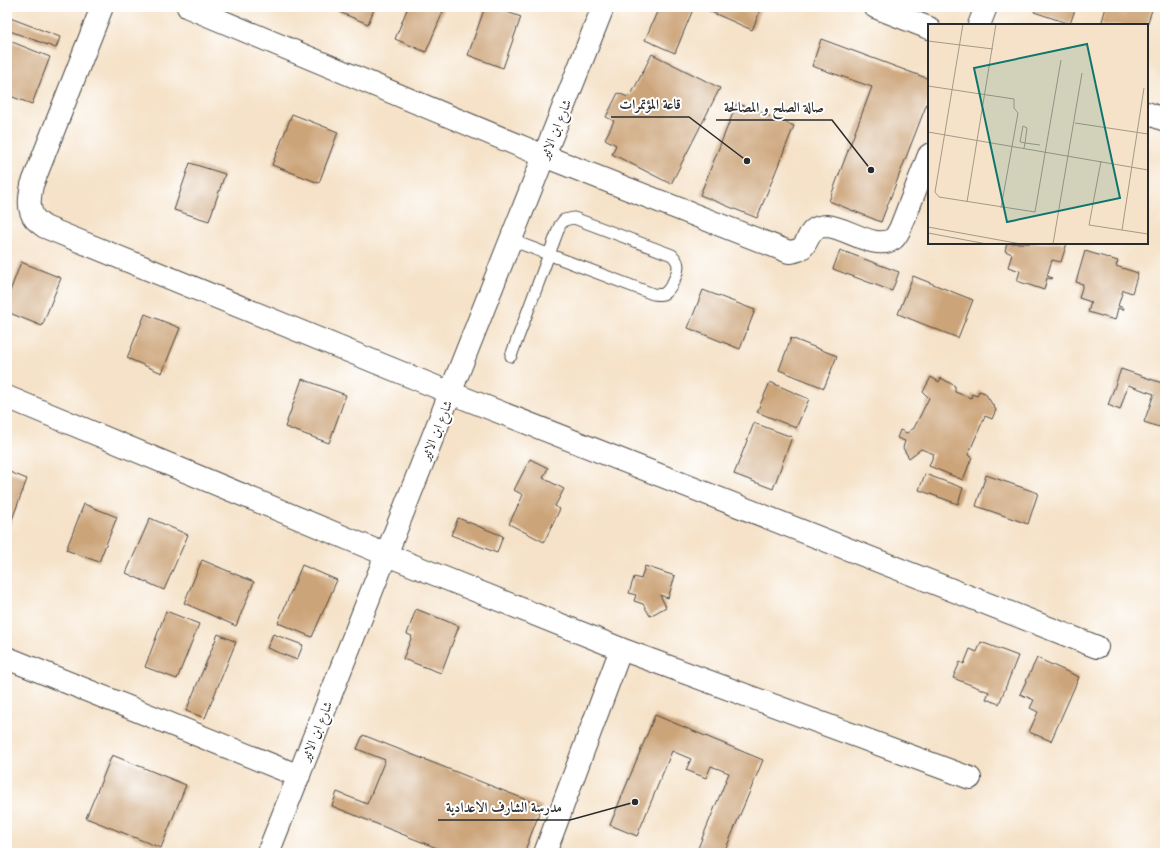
<svg xmlns="http://www.w3.org/2000/svg" width="1172" height="860" font-family="Cardo,Amiri,serif">
<style>
.building{fill:#cca479}
.lines{fill:none;stroke-linecap:round;stroke-linejoin:round}
.service-casing{stroke:#494643;stroke-width:13}
.minor-casing{stroke:#494643;stroke-width:24}
.service{stroke:#fff;stroke-width:11}
.minor{stroke:#fff;stroke-width:22}
.labels{text-anchor:middle;stroke-width:4;stroke-linejoin:round;paint-order:stroke}
.street-label{font-size:13px;fill:#2b2b2b;stroke:#fff}
.inset-road{fill:none;stroke:#a49989;stroke-width:1}
.view{fill:#0f766e;fill-opacity:0.15;stroke:#0f766e;stroke-width:2}
.inset-edge{fill:none;stroke:#2b2b2b;stroke-width:2}
.leader{fill:none;stroke:#2b2b2b;stroke-width:1.5}
.callout-dot{fill:#2b2b2b;stroke:#fff;stroke-width:1.5}
.callout-label{font-size:14px;text-anchor:middle;font-weight:bold;fill:#2b2b2b;stroke:#fff;stroke-width:4;stroke-linejoin:round;paint-order:stroke}
</style>
<rect width="100%" height="100%" fill="#fff"/>
<filter id="ink" filterUnits="userSpaceOnUse"><feTurbulence type="fractalNoise" baseFrequency=".025" numOctaves="2"/><feDisplacementMap in="SourceGraphic" scale="8" xChannelSelector="R" yChannelSelector="G"/><feConvolveMatrix kernelMatrix="1 2 1 2 8 2 1 2 1" color-interpolation-filters="sRGB"/></filter>
<filter id="wash" filterUnits="userSpaceOnUse"><feTurbulence type="fractalNoise" baseFrequency=".012" numOctaves="4" result="noise"/><feDisplacementMap in="SourceGraphic" scale="16" xChannelSelector="R" yChannelSelector="G"/><feGaussianBlur stdDeviation="0.9" result="paint"/><feColorMatrix in="noise" values="0 0 0 0 0 0 0 0 0 0 0 0 0 0 0 0 0 1.4 0 .05"/><feComposite in="paint" operator="in"/></filter>
<g filter="url(#wash)">
<rect width="100%" height="100%" fill="#f5e2c8"/>
<g id="blocks">
<path class="building" d="M341,7H375L368,24L339,12Z
M408,7H445L426,52L395,39Z
M485,7H493L521,17L503,68L468,55Z
M659,7H694L675,53L645,40Z
M700,7H762L752,30Z
M1036,7H1076L1070,24L1034,12Z
M1106,7H1153L1147,25H1101Z
M10,18L60,37L56,48L7,30V25Z
M821,39L929,79V98L881,222L829,201L872,87L812,66Z
M7,40L50,57L32,104L7,95Z
M652,54L720,88L671,184L612,154L616,145L605,139L614,121L606,117L618,93L628,97L632,93Z
M737,103L794,126L757,218L700,195Z
M292,114L338,132L319,183L272,165Z
M190,163L225,174L209,221L174,210Z
M1007,243H1067L1061,262L1052,260L1047,276L1053,278L1052,279L1047,278L1044,290L1017,281L1020,271L1008,267L1012,254L1005,251Z
M840,250L899,272L892,291L833,269Z
M1085,251L1118,261L1116,266L1138,273L1132,293L1123,290L1118,306L1124,308L1123,310L1118,308L1115,320L1088,312L1091,302L1079,298L1083,284L1076,282Z
M21,262L61,278L42,326L7,312V299Z
M913,276L973,300L958,338L898,314Z
M703,290L755,310L740,349L688,328Z
M145,314L180,328L162,373L127,358Z
M791,338L837,356L824,388L779,370Z
M1121,369L1165,384V411L1159,427L1144,422L1154,394L1128,385L1120,410L1108,405Z
M931,377L939,382L941,378L955,386V392L971,398L972,394L977,396L979,391L985,393L996,410L992,419L985,416L968,455L972,457L963,480L929,466L934,454L921,449L909,458L903,448L905,441L897,438L900,430L907,433L914,428L929,398L923,392Z
M302,379L346,395L329,443L285,427Z
M770,382L809,399L796,428L757,412Z
M754,423L792,437L773,489L734,474Z
M530,459L548,468L543,478L564,489L555,506L560,509L544,542L509,524L523,495L514,490Z
M7,471L27,479L10,525L7,524Z
M925,474L963,488L958,504L919,490Z
M986,475L1038,493L1028,524L976,506Z
M84,504L117,517L99,562L66,550Z
M150,518L188,535L164,590L126,573Z
M458,518L503,536L497,553L451,535Z
M202,560L254,582L236,626L184,603Z
M302,565L337,580L312,637L278,623Z
M645,566L675,576L668,598L660,595L666,607L650,616L643,604L634,601L636,595L629,593L634,577L641,579Z
M416,609L459,626L441,673L403,659L412,636L407,634Z
M166,611L199,624L177,679L145,667Z
M218,634L236,642L205,718L186,711Z
M273,634L303,645L297,660L267,648Z
M981,642L1018,656L999,704L986,699L989,692L953,678L960,662L964,664L970,649L977,652Z
M1037,658L1079,677L1051,741L1029,732L1038,712L1030,708L1034,700L1020,694Z
M655,715L763,760L724,853H696L729,773L711,766L706,778L686,770L691,759L672,751L637,836L610,825Z
M363,735L542,806L524,853H449L332,806L337,792L367,804L385,760L357,749Z
M112,755L186,785L161,848L86,818Z"/>
</g>
</g>
<g filter="url(#ink)">
<use href="#blocks" fill-opacity="0" stroke="#494643" stroke-width="1"/>
<g class="lines">
<defs>
<path id="service" d="M511,356L560,225L564,220L574,218L672,255C675,258 678,261 678,266C678,274 670,291 663,294C659,295 656,294 653,294L511,240"/>
<path id="minor" d="M102,7L32,185C30,196 27,209 35,219C38,222 42,225 45,227L451,393L1097,647
M188,7L544,156L789,252C791,252 795,251 798,250C811,245 805,226 827,226C846,227 875,251 893,239C896,237 898,232 900,229L929,155
M875,7L929,28
M979,25L986,7
M1147,113L1165,120
M7,397L387,555L621,649L970,778
M7,658L299,776
M268,853L603,7
M545,853L621,649"/>
</defs>
<use href="#service" class="service-casing"/>
<use href="#minor" class="minor-casing"/>
<use href="#service" class="service"/>
<use href="#minor" class="minor"/>
</g>
</g>
<g class="labels">
<g class="street-label">
<text transform="translate(555 129) rotate(-68)" y="5">شارع ابن الاثير</text>
<text transform="translate(436 430) rotate(-68)" y="5">شارع ابن الاثير</text>
<text transform="translate(316 731) rotate(-68)" y="5">شارع ابن الاثير</text>
</g>
</g>
<g transform="translate(928 24)">
<rect width="220" height="220" fill="#f5e2c8"/>
<path class="inset-road" d="M35,0L7,168L11,173L107,188L133,36M0,17L65,25M0,62L86,75V84L90,89L73,184M147,99L220,110M0,108L220,146M96,124L97,119L99,104L95,102L92,118H93L97,119L112,121M173,137L161,201L220,210M39,178L68,0M0,203L93,220M194,206L216,64M0,209L59,220M125,220L154,49"/>
<path class="view" d="M159,20L192,174L79,198L46,44Z"/>
<rect width="220" height="220" class="inset-edge"/>
</g>
<path class="leader" d="M747 161L689 117H611M871 170L832 120H716M635 802L570 820H438"/>
<g class="callout-dot">
<circle cx="747" cy="161" r="4"/>
<circle cx="871" cy="170" r="4"/>
<circle cx="635" cy="802" r="4"/>
</g>
<g class="callout-label">
<text x="650" y="109">قاعة المؤتمرات</text>
<text x="774" y="112">صالة الصلح و المصالحة</text>
<text x="504" y="812">مدرسة الشارف الاعدادية</text>
</g>
<rect width="1172" height="860" fill="none" stroke="#fff" stroke-width="24"/>
</svg>
